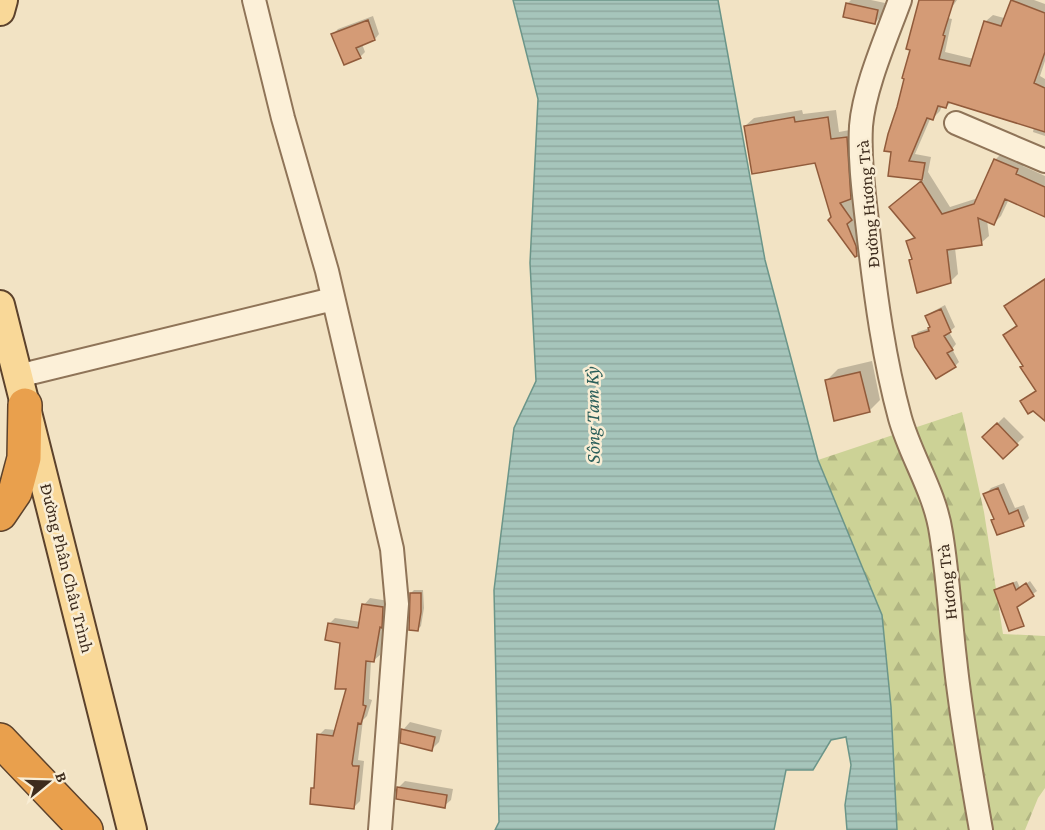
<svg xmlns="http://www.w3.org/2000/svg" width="1045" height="830" font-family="'Crimson Pro',serif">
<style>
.forest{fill:url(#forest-firs)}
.water{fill:url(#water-rules);stroke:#6b9589;stroke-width:1.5}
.shadow{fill:#0003}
.building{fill:#d49b76;stroke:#915b3b;stroke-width:1.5}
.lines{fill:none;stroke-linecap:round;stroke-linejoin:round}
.minor-casing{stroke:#8f7458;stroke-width:26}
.major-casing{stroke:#5c422c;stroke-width:32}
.highway-casing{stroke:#5c422c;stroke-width:36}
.minor{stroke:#fcf0d8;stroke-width:22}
.major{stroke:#f9d898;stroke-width:28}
.highway{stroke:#e9a04d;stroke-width:33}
.labels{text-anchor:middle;stroke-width:5;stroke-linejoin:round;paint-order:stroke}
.street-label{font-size:18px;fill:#3e2c1d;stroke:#f9edd4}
.water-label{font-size:20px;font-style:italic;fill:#2b5f5a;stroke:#f9edd4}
</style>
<defs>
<pattern id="forest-firs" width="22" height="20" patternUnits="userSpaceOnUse" patternTransform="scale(1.5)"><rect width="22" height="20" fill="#ccd296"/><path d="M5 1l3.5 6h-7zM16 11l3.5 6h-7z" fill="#b0b481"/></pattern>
<pattern id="water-rules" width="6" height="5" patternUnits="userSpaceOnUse" patternTransform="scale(1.5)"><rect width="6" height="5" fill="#a6c5bb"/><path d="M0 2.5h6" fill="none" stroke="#90a9a0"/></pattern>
</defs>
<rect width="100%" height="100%" fill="#f2e3c4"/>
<path class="forest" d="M962,412L984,512L1003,634L1045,636V788L1038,798L1025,830H897L891,707L882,615L818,460Z"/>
<path class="water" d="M513,0H718L765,260L818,460L882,615L891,707L897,830H847L845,805L851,765L846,737L831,740L813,770H786L774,830H495L499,822L494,590L514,428L536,381L530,263L538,99Z"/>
<path class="shadow" d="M851,0H871L885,3L882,15L875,23L847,4Z
M933,0H957L950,10Z
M1013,0H1034L1045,4V61L1040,76L1045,79V136L1033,132L1034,127L951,102L946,107L942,105L940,111L933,118L931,117L915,154L931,157L928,172L950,207L978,198L995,160L1003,152L1025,162L1023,166L1045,176V215L1009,199L1001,216L994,223L987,220L989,236L981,243L955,248L958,274L950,282L910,260L913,258L908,242L915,235L899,199L924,179L890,175L922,12L952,19L945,52L974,59L986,21L993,15L1004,18Z
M373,16L379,34L375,39L362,44L365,52L360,57L333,34L338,29Z
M802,110L803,114L836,110L839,132L855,129L859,189L850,198L860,211L855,216L864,237L865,246L856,254L833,217L816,161L745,126L754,118Z
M1045,278V419L1022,402L1036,390L1024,365L1005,335L1017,324L1005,306L1013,299Z
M945,305L955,327L949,332L956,344L952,349L959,362L955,366L913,337L918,332L930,328L931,326L927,316L932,312Z
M872,361L880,400L869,411L826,381L838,369Z
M1004,417L1024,437L1003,457L984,437Z
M1004,483L1015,508L1024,505L1029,518L1023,524L995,518L985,495L991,488Z
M1017,581L1020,588L1030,581L1037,591L1005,614L996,591L999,587Z
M414,590H423L424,608L421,626L417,630L411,593Z
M370,598L389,601L380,655L373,661L371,660L369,699L372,700L367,716L363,720L358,760L364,761L360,801L354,807L313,788L316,785L319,735L325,729L336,730L348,688L342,641L329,624L335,618L361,622L364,605Z
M410,722L442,730L439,742L431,750L403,730Z
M405,781L453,789L451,800L444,806L398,788Z"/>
<path class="building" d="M919,0H954L943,35L945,36L939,59L970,66L984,21L1001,26L1011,0L1045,13V52L1034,83L1045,88V132L948,102L946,108L938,106L933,120L927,118L909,161L925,163L922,180L888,176L891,152L884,151L888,134L897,107L904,79L902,78L910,50L906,49Z
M846,3L878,10L875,24L843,17Z
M368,20L375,40L356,48L361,58L344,65L331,34Z
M794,117L795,122L828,117L831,139L847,137L851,199L840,203L852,220L847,224L856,246L857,256L855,257L828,220L831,217L815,163L752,174L744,126Z
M994,159L1018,169L1016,174L1045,187V217L1005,199L994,225L978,218L982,245L947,250L951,283L917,293L909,260L912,259L906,241L915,238L889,207L921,181L942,214L974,204Z
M1045,279V421L1033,411L1028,414L1020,401L1036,391L1020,367L1023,366L1003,335L1017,326L1004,306Z
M941,309L951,332L944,336L953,350L947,353L956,367L936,379L915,347L912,336L929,331L928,328L930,327L925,316Z
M860,372L870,412L834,421L825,380Z
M997,423L1018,445L1003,459L982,437Z
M998,488L1009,514L1018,510L1024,526L997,535L991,520L994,519L983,494Z
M1013,583L1016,590L1026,583L1034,596L1017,607L1024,626L1009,631L994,590Z
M410,593H421V612L418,631L409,630Z
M362,604L383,607L382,628L380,627L374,662L366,661L363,705L366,706L361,724L358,723L352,764L353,766H359L354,809L310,804L311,788H314L317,734L333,736L346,689H335L340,643L325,640L328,623L358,628Z
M401,729L435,737L432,751L400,743Z
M397,787L447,795L445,808L396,799Z"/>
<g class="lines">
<defs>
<path id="minor" d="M254,0L283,118L327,271L392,549L397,604L380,830
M900,0C887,36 864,88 861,126C859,163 865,202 869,239C876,299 884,359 900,418C911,457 935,492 941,533C948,575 950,617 955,659C961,717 971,773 981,830
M956,123L1045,161
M18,376L333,299"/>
<path id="major" d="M0,11L3,0
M0,305L132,830"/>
<path id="highway" d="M0,514L15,492L24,458L25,405
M0,740L86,830"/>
</defs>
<use href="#minor" class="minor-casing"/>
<use href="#major" class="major-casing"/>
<use href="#highway" class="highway-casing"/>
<use href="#minor" class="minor"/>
<use href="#major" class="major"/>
<use href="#highway" class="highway"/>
</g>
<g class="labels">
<g class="street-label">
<text transform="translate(868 204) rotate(-95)" y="6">Đường Hương Trà</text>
<text transform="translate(67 568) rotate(76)" y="6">Đường Phân Châu Trình</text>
<text transform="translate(947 582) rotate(-96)" y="6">Hương Trà</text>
</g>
<g class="water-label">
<text transform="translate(592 415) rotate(-91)" y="7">Sông Tam Kỳ</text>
</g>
</g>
<g transform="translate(48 782) rotate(71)" stroke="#f9edd4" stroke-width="4.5" paint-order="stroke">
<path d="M0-4.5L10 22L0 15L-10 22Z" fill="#3e2c1d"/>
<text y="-9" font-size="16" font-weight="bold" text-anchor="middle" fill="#3e2c1d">B</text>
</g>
</svg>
